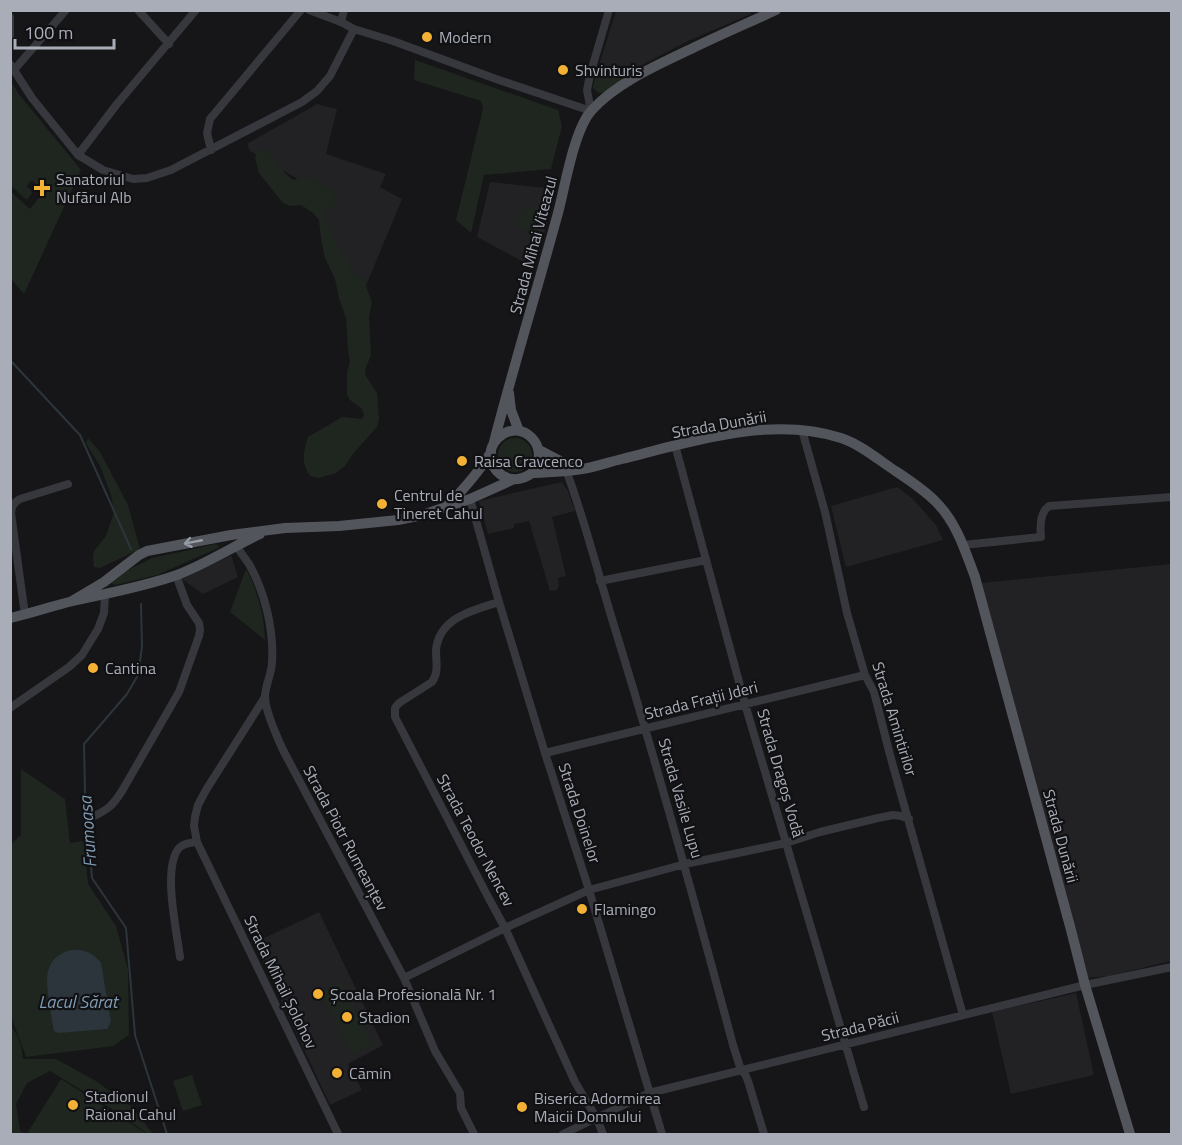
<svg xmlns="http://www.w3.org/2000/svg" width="1182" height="1145" font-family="'Titillium Web',sans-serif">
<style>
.built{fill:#222225}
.green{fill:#1e261f}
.water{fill:#2c353c}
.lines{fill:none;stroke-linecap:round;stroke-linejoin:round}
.stream{stroke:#2c353c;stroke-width:2}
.minor{stroke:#37383d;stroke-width:8}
.major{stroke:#53555c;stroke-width:10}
.oneway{stroke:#979ba6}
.poi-dot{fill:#f2b134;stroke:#111113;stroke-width:2}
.labels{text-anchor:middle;stroke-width:4.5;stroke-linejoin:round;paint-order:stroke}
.poi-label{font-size:16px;fill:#a8adb8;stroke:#111113;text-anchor:start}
.street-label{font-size:16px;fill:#a8adb8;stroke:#111113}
.water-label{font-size:18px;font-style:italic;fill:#7f9bb3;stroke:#111113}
</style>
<rect width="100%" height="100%" fill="#161618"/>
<path class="built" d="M750,10L751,14L688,41L621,76L599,65L616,11Z
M317,104L337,109L326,154L386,174L380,187L402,199L365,288L339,261L306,184L250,151L247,144Z
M490,182L556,189L535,268L477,237Z
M562,482L568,491L575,511L552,517L566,576L558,578L559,585L557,590L550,591L529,521L514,524V528L488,534L479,501Z
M897,487L913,499L936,525L943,540L846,567L831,506Z
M231,555L238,577L203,594L182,579Z
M1171,564V961L1109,976L1088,978L981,583Z
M319,912L383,1045L348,1064L362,1090L330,1105L254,943Z
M1076,993L1094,1075L1011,1094L992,1012Z"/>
<path class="green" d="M415,60L558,110L562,126L551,169L484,175L471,233L456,220L483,109L481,101L414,80Z
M599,65L621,76L632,70L634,74L605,93H599L593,88V86Z
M11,81L18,93L81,170L24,294L11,279V192L30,209L41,195L39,192L38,186L32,180L28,184L27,187L31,190L32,193L27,200L11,186Z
M259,148C275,153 280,171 293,180C311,175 317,181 333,190L336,203L325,210L326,221L337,245L346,257L352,271L363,278L372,302L369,317L371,355L365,370L366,376L377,393L379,419L377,427L352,455L345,466L336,473L319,478L310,476C301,463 303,452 308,437L342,417L362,419L364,415L362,409L350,400L347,395V372L350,362L348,350L346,318L339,298L335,279L325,258L321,239L319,220L313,213L301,205L290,206L283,203L259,173L255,158Z
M546,207L537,238L517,224L520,210Z
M498 455a17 17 0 1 1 34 0a17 17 0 1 1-34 0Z
M88,438L100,452L128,505L140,549L100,568L94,567L93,558L94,551L106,536L114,512L111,495L100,466L86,443Z
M216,544L219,546L218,548L157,575L115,585L111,583L112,578L152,558Z
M246,569C258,591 264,615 265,640L230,612Z
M21,769L65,799L70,843L84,841L88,884L116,926L128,970L129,1035L113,1046L26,1057L11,1016L10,845L21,835Z
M342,982L373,1043L351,1054L321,992Z
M11,1027C19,1035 22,1048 23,1059H56L96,1081L132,1107L153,1134H148L109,1107L50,1071L27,1083L16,1104L20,1131L24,1134H11Z
M192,1075L202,1105L183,1111L173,1081Z
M61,1079L147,1134H32L28,1132Z"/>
<path class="water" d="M71,950C84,949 93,953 101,963L111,1022L107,1029L58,1033L54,1031C52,1022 51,1012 49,1002C46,979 43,958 71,950Z"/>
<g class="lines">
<path class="stream" d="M10,360L80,435L131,549
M141,604L142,647L138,675L127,694L84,744L85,793L92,878L126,928L135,1035L167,1134"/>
<path class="minor" d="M138,10L169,44
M309,10L341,22L354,29
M10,17V35
M341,22L344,10
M10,64L32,98L78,155L103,170L133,179L147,178L171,170L302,102L317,91L330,76L354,29L393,41L496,79L591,111
M14,70L66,10
M591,111L587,90L590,75L609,10
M211,150L207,133L210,119L301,10
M78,155L117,104L196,10
M802,430L825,512L847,613L865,675L874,692L890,755L963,1015
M675,445L745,704L864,1107
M566,470C586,523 599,578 616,632C658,768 696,906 733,1045L741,1070L745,1074L748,1081L764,1134
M470,499L499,602L545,753L589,890L662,1134
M236,545C240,552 245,558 249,564C265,592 274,630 272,662C272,673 264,689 265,698C266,712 277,737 283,750L404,978L435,1051L460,1093L461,1108L474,1134
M963,545L1041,537C1040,527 1040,512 1049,506L1172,497
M600,581L706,560
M499,602C473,610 439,618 436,650C436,662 439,672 432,682L399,703L395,708V717L487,895L505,928L575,1082L597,1119L603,1134
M25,615L11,513C12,506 13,503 20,499L68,484
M265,697L206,790L198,805L195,817L194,826L197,842L338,1134
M10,708L69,667L82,655L98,629L104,613L105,594
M545,753L865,675
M92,817C108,810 113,805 122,791L179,692L199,636L200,630L199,623L187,605L176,575
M180,957C177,932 162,868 179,848C184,843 190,843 197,842
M404,978L505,928L589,890L685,864L786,843L820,832L878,818L893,815L901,816L909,819
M563,1134L649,1093L1085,985L1172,967"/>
<path class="major" d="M509,393L511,410L519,431
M494,442C514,365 537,290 558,213C565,187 574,129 592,110C617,82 660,64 693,48C720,35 748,23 776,10
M539,450L562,462L579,468
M532,473C553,447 521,416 498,438C476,460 506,493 532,473C549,472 566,472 582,469C595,467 609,462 622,459C689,442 772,415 841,438C859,444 875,457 891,468C906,478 922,488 935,501C956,521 965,550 975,577L1071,930L1085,985L1130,1134
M447,506C464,489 479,472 491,452
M72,601L104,582L139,555L147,551L231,535L285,528L339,526L398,520L422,515L470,499L512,480
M10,618C32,613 52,606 73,601C108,593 143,587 177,575C206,564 232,547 260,534"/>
</g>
<defs><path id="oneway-shaft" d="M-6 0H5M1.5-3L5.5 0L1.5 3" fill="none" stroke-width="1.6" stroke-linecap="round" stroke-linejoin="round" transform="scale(1.5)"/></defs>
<use class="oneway" href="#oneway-shaft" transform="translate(193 542) rotate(169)"/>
<g class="poi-dot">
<circle cx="427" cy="37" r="6"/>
<circle cx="563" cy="70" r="6"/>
<path d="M39 179h6v6h6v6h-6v6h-6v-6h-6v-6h6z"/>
<circle cx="462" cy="461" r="6"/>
<circle cx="382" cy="504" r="6"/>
<circle cx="93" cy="668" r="6"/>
<circle cx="582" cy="909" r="6"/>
<circle cx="318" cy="994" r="6"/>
<circle cx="347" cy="1017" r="6"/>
<circle cx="337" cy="1073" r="6"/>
<circle cx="73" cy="1105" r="6"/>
<circle cx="522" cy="1107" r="6"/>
</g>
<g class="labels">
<g class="poi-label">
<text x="439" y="43">Modern</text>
<text x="575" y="76">Shvinturis</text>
<text x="56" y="185">Sanatoriul<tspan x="56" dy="18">Nufărul Alb</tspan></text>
<text x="474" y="467">Raisa Cravcenco</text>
<text x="394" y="501">Centrul de<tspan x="394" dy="18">Tineret Cahul</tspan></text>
<text x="105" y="674">Cantina</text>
<text x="594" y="915">Flamingo</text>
<text x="330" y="1000">Școala Profesională Nr. 1</text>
<text x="359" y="1023">Stadion</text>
<text x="349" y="1079">Cămin</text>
<text x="85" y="1102">Stadionul<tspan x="85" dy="18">Raional Cahul</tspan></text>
<text x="534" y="1104">Biserica Adormirea<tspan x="534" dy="18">Maicii Domnului</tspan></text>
</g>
<g class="street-label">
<text transform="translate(533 245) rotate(-75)" y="6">Strada Mihai Viteazul</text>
<text transform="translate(719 424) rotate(-10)" y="6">Strada Dunării</text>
<text transform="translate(701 700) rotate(-14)" y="6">Strada Frații Jderi</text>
<text transform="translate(895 719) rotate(73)" y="6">Strada Amintirilor</text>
<text transform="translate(781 773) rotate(74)" y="6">Strada Dragoș Vodă</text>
<text transform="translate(681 798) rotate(74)" y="6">Strada Vasile Lupu</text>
<text transform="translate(580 813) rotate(72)" y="6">Strada Doinelor</text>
<text transform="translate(1061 836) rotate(75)" y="6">Strada Dunării</text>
<text transform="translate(346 838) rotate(62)" y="6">Strada Piotr Rumeanțev</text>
<text transform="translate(476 840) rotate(62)" y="6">Strada Teodor Nencev</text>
<text transform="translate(281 982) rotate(64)" y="6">Strada Mihail Șolohov</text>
<text transform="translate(860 1026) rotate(-14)" y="6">Strada Păcii</text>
</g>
<g class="water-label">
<text transform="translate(88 832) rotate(-94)" y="6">Frumoasa</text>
<text x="78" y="1008">Lacul Sărat</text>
</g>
</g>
<rect width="1182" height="1145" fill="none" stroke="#a8adb8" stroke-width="24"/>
<path d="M15 39v9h99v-9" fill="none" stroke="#a8adb8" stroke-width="3"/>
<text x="24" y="39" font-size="18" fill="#a8adb8" stroke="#111113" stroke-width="4.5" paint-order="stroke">100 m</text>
</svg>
